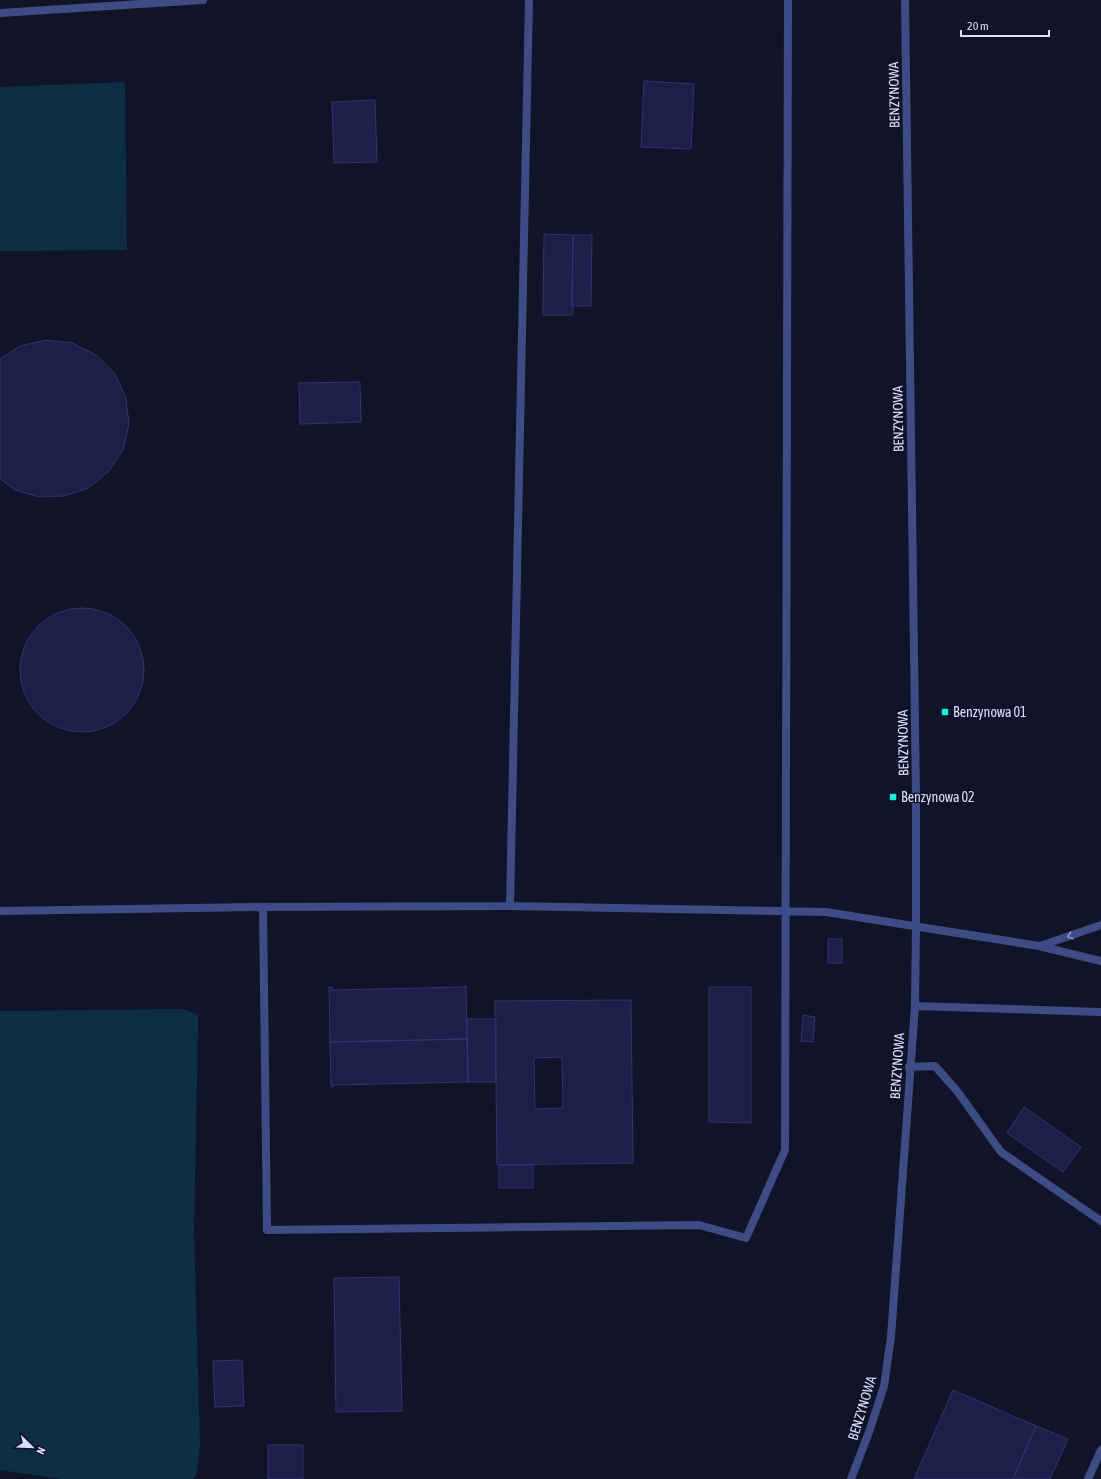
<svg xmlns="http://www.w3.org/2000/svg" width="1101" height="1479" font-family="'Asap Condensed',sans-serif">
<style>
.water{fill:#0d2f46}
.building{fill:#1e1f49;stroke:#313374;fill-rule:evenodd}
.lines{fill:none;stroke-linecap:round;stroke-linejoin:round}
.service{stroke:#3e4c86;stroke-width:8}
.tertiary{stroke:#3e4c86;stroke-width:8}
.oneway{stroke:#8c95c2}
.poi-dot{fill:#0ef6d7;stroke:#111329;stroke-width:1.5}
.labels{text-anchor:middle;stroke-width:3;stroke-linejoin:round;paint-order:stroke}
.street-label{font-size:14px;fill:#dadefe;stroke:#111329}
.poi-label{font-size:14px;fill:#dadefe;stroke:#111329;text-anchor:start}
</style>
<rect width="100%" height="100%" fill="#111329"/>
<path class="water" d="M125,82L127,250L0,251V87Z
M184,1009L198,1015V1030L194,1229L200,1445L196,1476L192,1479H61L0,1470V1011Z"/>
<path class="building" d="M644,81L694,84L691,149L641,147Z
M375,100L377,162L334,163L332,102Z
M544,234L573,235L572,306H573V315H543Z
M573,235H592L591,306H572Z
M46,340L72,343L96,355L115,374L126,398L129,424L123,450L108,472L88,488L64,496L39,497L15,490L0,479V359L20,346Z
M360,382L361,422L300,424L299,383Z
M20 670a62 62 0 1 1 124 0a62 62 0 1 1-124 0Z
M828,939H842V963H828Z
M464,986H466L467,1039L330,1042L329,987H332V990L464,987Z
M709,987H751V1123L709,1122Z
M631,1000L633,1163L497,1165L495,1001ZM562,1057L563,1108L535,1109L534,1058Z
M803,1015L815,1017L813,1042L801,1041Z
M467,1019H496V1082H468Z
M467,1039L468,1082L334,1085L333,1087H331L330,1042Z
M1024,1107L1081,1147L1063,1172L1007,1133Z
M499,1165H533V1188H499Z
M399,1277L402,1411L336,1412L334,1278Z
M242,1360L244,1406L215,1407L213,1361Z
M953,1390L1036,1426L1013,1479H914Z
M1036,1426L1068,1439L1050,1479H1013Z
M268,1445H303V1479H268Z"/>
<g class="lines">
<path class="service" d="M0,13L203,0
M510,906L529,0
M263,907L267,1230L699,1225L746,1238L785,1150L788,0
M0,911L263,907L510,906L826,912L1039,946L1101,961
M1040,946L1101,925
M915,1006L1101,1012
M909,1067L935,1066L957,1091L1001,1152L1101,1221
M1088,1479L1101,1450"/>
<path class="tertiary" d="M851,1479L869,1432L884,1386L891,1337L915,1006L916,926V798L905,0"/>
</g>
<defs><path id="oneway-chevron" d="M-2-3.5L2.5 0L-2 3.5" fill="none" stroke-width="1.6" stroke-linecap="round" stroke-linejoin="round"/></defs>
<use class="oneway" href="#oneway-chevron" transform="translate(1070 936) rotate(162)"/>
<g class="poi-dot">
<rect x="941" y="708" width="8" height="8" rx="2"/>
<rect x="889" y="793" width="8" height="8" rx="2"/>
</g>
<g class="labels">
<g class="street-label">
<text transform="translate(894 95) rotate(-91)" y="5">BENZYNOWA</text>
<text transform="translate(898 419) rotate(-91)" y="5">BENZYNOWA</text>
<text transform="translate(903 743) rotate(-91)" y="5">BENZYNOWA</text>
<text transform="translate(897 1066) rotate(-86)" y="5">BENZYNOWA</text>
<text transform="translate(862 1408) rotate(-73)" y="5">BENZYNOWA</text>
</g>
<g class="poi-label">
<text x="953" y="717">Benzynowa 01</text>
<text x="901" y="802">Benzynowa 02</text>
</g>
</g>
<g transform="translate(32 1447) rotate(113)" stroke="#111329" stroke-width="3" paint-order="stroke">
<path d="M0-3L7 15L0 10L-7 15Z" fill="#dadefe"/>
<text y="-6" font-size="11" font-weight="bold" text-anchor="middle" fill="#dadefe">N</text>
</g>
<path d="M961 30v6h88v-6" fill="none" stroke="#dadefe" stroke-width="2"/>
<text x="967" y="30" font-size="12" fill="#dadefe" stroke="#111329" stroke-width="3" paint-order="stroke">20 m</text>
</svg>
